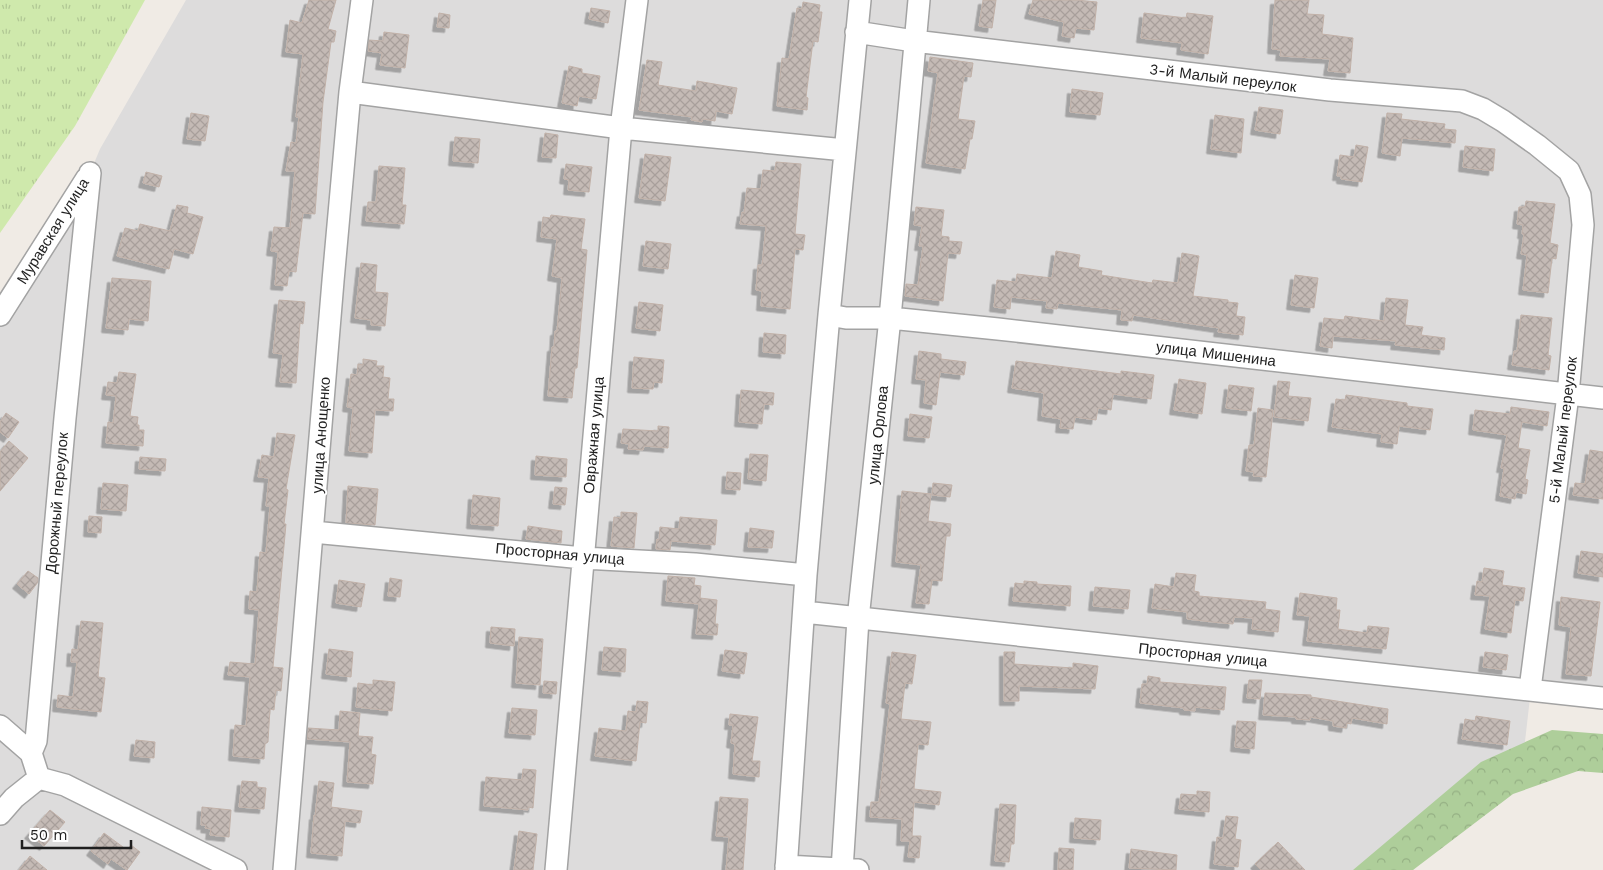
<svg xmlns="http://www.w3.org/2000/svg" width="1603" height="870" font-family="'Work Sans',sans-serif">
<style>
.residential{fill:#dddcdc}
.grass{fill:url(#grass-tufts)}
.forest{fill:url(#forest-crowns)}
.building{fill:url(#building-cross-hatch);stroke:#c1b1a8;filter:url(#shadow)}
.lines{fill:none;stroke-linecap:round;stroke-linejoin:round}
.minor-casing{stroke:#a3a3a3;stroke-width:24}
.minor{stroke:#fff;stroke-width:21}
.labels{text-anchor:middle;stroke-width:4;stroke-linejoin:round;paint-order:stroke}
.street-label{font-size:15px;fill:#1f1f1f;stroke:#fff}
</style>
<defs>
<pattern id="grass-tufts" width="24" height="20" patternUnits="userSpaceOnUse" patternTransform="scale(1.25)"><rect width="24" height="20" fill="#cfe9ac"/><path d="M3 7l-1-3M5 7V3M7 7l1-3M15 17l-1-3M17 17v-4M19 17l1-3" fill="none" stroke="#b1c794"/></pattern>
<pattern id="forest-crowns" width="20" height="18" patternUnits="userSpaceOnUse" patternTransform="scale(1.25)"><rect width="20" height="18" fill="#aece9a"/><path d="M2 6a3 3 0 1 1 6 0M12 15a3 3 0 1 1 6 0" fill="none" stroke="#95b084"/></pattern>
<pattern id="building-cross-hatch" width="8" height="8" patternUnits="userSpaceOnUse" patternTransform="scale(1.25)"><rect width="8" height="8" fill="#c4bab5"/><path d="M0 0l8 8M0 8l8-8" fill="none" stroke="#a89f9b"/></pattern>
<filter id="shadow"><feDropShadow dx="-4.5" dy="4.5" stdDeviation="0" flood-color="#0004"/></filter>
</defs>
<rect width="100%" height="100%" fill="#f0ebe5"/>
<path class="residential" d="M186,0H1603V698L1531,689L1524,750L1413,870H0V315L90,173L100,149Z"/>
<path class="grass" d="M0,0H145L75,126L0,233Z"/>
<path class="forest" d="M1552,730L1603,734V773L1578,771L1513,794L1413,870H1353L1481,762Z"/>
<path class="building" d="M309,0H336L328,29L336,31L334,42H331L323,102L315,214L303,213L296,272L289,271L287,286L275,285L278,252L271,251L274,227L290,228L295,171H286L291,142L296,143L299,117H296L303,54L286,52L290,20L302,23Z
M983,0H996L992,28L979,26Z
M1033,0H1076L1097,2L1094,30L1076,28L1074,38L1062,36L1064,22L1029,14Z
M1275,0H1309L1307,14L1324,15L1322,34L1353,38L1350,73L1328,71L1330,59L1280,56L1281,50L1272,49Z
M803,2L820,5L819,12H822L818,42L813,41L806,97L808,98L807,110L777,106L782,58L789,59L797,8L802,9Z
M591,8L610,11L608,23L589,19Z
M439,13L450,15L449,28L437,27Z
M1144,13L1186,18L1187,13L1213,16L1208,54L1181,50L1182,43L1141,38Z
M384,32L409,35L405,68L380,65L382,53L368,51L369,40L383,41Z
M930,57L973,63L971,77L964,76L958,119L975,121L972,139H970L965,169L926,163L938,73L928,71Z
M647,60L662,62L658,85L696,91L697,81L737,88L732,114L716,111L715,121L703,119L702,122L691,120L692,117L639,110Z
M569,66L582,69V73L600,76L596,99L579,96L577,106L562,103Z
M1072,89L1103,93L1100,115L1070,112Z
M1259,107L1283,110L1280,134L1255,130Z
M191,113L209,116L205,141L187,139Z
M1387,113L1402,114L1401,119L1445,124L1444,129L1456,130L1455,143L1402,138L1400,156L1382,153Z
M1215,115L1244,119L1241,153L1211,149Z
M545,133L558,135L556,158L542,157Z
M455,137L480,139L478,163L453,161Z
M1356,145L1368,147L1362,182L1341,179V176H1337L1340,155L1354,157Z
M1465,146L1495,149L1493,171L1463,167Z
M645,154L671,157L665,201L639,198Z
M776,162L801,164L795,234L805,235L803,250L795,249L790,309L761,306L762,291L756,290L758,265H762L766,226L740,224L742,212L744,213L747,188L761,189L763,170L775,171Z
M566,164L592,167L589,192L568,190L569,180L564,179Z
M379,166L405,168L402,205H406L404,224L366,221L368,202H376Z
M146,172L162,176L159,187L143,183Z
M1526,201L1555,204L1550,243L1558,245L1556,259L1552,258L1548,293L1523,290L1527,255L1521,254L1524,234H1522L1523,225L1517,224L1519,207H1525Z
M177,205L188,207L187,213L203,217L193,254L174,249L169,269L117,256L125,228L138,231L140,224L170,231Z
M916,207L944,210L941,236L949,237V241L962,242L960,254L948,253L943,301L905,296L906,284L918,285L923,246H919L922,226L914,225Z
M551,215L585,219L581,249L587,250L577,368H575L572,398L548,396L552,347H554L555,331H557L562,278L552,276L557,239L541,237L543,217L550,218Z
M646,241L671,244L668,269L643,266Z
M1056,251L1080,255L1078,267L1102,271L1101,275L1152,283L1153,280L1178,283L1182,253L1199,256L1193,296L1228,300V302L1238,303L1236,316L1245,317L1243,335L1218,332L1219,328L1133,315L1132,321L1121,320L1122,310L1058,303L1057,309L1046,308L1047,301L1011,297L1010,309L994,307L997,280L1016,282L1017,274L1052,278Z
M361,263L377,265L375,292L388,293L385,326L371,325V320L355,318Z
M1295,275L1318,278L1314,308L1291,305Z
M112,278L151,281L148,321L129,319L128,330L106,328Z
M1386,298L1408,300L1405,325L1423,327L1421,335L1445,338L1444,350L1395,345L1396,341L1333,336L1332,348L1320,346L1324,318L1344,320L1345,316L1384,321Z
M279,300L305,302L303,324L300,323L296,383L280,382L283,354L273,353Z
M639,302L663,305L660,331L636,328Z
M1521,315L1552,318L1548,355L1551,356L1549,370L1512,365L1514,351H1517Z
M764,333L786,335L785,354L763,352Z
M919,351L941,354V359L966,362L964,375L940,372L936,405L924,403L926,380L916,379Z
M634,357L664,360L662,383L654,382L653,389L632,388Z
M363,359L377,361L376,366H384L383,377L390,378L388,399H394L393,411L375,410L372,453L349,451L353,408L347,407L351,374L357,375L358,364L363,365Z
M1016,361L1121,374V371L1154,375L1151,399L1113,394L1111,410L1098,408L1096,420L1075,417L1073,429L1060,428L1061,419L1042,416L1044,393L1012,388Z
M119,372L136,374L130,416L138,417L137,425H139V430H144L143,446L106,443L108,422L113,423L116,396L106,395L108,382L117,383Z
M1179,379L1206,383L1202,414L1174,410Z
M1278,381L1290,382L1288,396L1311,398L1308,421L1274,417Z
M1229,385L1254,388L1251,411L1226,408Z
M741,390L774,393L773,405L764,404L762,424L739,422Z
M1346,395L1407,403V406L1433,409L1430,430L1399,426L1397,444L1381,442L1382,434L1332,427L1336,399L1345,400Z
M1511,407L1549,412L1547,426L1522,422L1518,448L1530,450L1525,479L1528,480L1526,494L1516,492L1515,499L1500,496L1504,468H1501L1507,435L1473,430L1475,410L1510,414Z
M1258,408L1273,410L1266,477L1253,476L1254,472L1246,471L1249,445H1254Z
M6,413L19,422L8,438L0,432V422Z
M910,414L932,417L929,438L908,436Z
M658,426L669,427L668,448L644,446L643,450L628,449L629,444L621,443L623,429L658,431Z
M277,433L295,435L286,489L288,490L284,524H286L273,667L283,668L281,691L276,690L274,710L270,709L268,742L265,744L264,759L233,756L235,725L246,726L250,677L228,675L230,662L255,664L259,610L249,609L250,591L257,592L260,552L266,553L270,506H266L269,478L258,477L262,455L274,457Z
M9,441L28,458L0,491V452Z
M1590,450L1603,452V499L1573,495L1575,483L1585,484Z
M750,454L768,455L766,481L748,479Z
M536,456L567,459L566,477L535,475Z
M140,457L166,459L165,471L139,469Z
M727,472L741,473L740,490L726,489Z
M103,483L128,485L126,511L101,509Z
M933,483L952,485L950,497L932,495Z
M348,486L378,489L375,525L346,523Z
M555,487L567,488L565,505L553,504Z
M902,491L931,494L928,521L951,524L950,536H946L942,581L932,580L929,604L916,603L921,565L896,562Z
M473,495L500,498L498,526L471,524Z
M621,512L637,513L634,548L611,546L614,517L621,518Z
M89,516L102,517L101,533L88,532Z
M680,517L717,520L715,545L671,541L670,550L656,549L657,539L659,540L660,527L679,529Z
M528,526L562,531L561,543L526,539Z
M750,528L774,531L772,548L748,547Z
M1581,551L1603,554V577L1578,573Z
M1484,568L1504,571L1502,585L1525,588L1523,601L1515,600L1511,633L1485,629L1490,596L1475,595L1477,581L1482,582Z
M28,571L38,578V582L29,594L17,584Z
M1176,573L1196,575L1194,591L1199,592V596L1266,602L1265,609L1280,611L1278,632L1252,629L1253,618L1234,617L1233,624L1212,622L1187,619V612L1152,608L1155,584L1174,587Z
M668,576L695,578L694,585L701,586L700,598L717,600L715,624H718L717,635L696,634L699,604L666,601Z
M390,578L402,580L400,597L388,596Z
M339,580L365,584L361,607L336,603Z
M1024,581L1037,582V584L1071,586L1070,606L1013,601L1015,583L1024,584Z
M1095,587L1130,590L1128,609L1093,606Z
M1300,593L1337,598L1336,610H1340L1338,629L1367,633L1368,626L1389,628L1386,649L1307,641L1310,616L1297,615Z
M1561,597L1600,602L1591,676L1566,674L1571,627L1559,625Z
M81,621L103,623L98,677L105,678L101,712L57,707L58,695L73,697L77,662H71L72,649L78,650Z
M491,627L515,629L514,646L490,643Z
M519,637L543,639L540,685L516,683Z
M604,647L626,649L625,672L602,670Z
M329,649L353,652L351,677L326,674Z
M725,650L747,653L744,674L722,671Z
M892,652L916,655L912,684L905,683L901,719L931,722L928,745L918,744L914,789L941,792L939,805L914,802L912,836H921L919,858L908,857L910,841H901L902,819L870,817L871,802H879L890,704L886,703Z
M1004,652H1015L1014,664L1073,668V663L1098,666L1095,689L1019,686V701H1004Z
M1485,652L1508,655L1506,670L1483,667Z
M1148,676L1160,678V682L1226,687L1224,710L1195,707V711L1184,710V708L1140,703L1142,684H1147Z
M373,680L395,682L392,711L356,707L358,683L373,685Z
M1249,680H1262L1260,699L1247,698Z
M544,681L557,682L556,694L543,693Z
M1265,693L1311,695V697L1388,709L1387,724L1352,718L1351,724L1347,723L1346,728L1333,726V721L1310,717V720L1296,719V717L1263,715Z
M637,701L648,702L646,723L640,722L636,761L595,756L599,728L626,731L628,711L636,712Z
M512,708L537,710L535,735L509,733Z
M340,711L360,713L358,736L373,737L371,754L376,755L373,784L347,782L350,742L307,739L308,728L339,730Z
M730,714L758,717L752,761H760L759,777L733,774L735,744L731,743L733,725H729Z
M1476,716L1510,721L1507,745L1462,739L1465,719L1475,721Z
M1237,721L1256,722L1254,749L1235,747Z
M136,740L155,742L154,758L134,756Z
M523,769L536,770L533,808L528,807V810L484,806L486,777L522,780Z
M242,781L257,782V787L266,788L264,809L239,807Z
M319,781L334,783L331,807L362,811L360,823L345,821L342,856L311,853L314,815L315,816Z
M1197,791L1210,792L1209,812L1179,809L1181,794L1197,795Z
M720,797L748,799L743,870H726L729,837L716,836Z
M1000,804L1016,805L1014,844H1011L1009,862L995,861Z
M202,807L231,810L229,837L210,835L211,829L205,828L206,825H201Z
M50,810L65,822L44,846L29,834Z
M1226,816L1238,817L1235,839L1241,840L1238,867L1214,864L1217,837L1223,838Z
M1075,818L1101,820L1100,840L1074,838Z
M519,831L537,834L533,870H514Z
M104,833L127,850L131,845L140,852L127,870L111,859L108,864L91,851Z
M1278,842L1305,870H1261L1255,864Z
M1059,848L1074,849L1073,870H1058Z
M1131,849L1177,855L1176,870L1129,868Z
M30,856L47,870H19Z"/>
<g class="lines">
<defs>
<path id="minor" d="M856,32L914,41L1330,90L1462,101L1483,109L1503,121L1537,145L1569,171L1580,195L1583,225L1568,395L1530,689
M350,92L621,128L845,150
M0,315L87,178
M829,315L846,318H890L998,329L1603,398
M313,532L583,558L695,564L806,575
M804,612L1603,698
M0,726L31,753
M39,778L65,785L236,870
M0,814L14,798L39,778L31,753L36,741L65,418L90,173
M786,866L858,870
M284,870L333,281L350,92L362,0
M556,870L621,128L637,0
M786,870L806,575L829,315L860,0
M842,870L858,619L890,318L919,0"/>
</defs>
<use href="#minor" class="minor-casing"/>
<use href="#minor" class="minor"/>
</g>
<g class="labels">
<g class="street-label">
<text transform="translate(1223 78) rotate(7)" y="5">3-й Малый переулок</text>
<text transform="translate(53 231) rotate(-58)" y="5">Муравская улица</text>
<text transform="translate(1216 354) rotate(7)" y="5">улица Мишенина</text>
<text transform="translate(1563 430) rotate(-83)" y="5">5-й Малый переулок</text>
<text transform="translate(321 435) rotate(-86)" y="5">улица Анощенко</text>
<text transform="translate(594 435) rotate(-85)" y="5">Овражная улица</text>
<text transform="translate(878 435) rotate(-84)" y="5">улица Орлова</text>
<text transform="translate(57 503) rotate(-85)" y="5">Дорожный переулок</text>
<text transform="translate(560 554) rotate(5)" y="5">Просторная улица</text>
<text transform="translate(1203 655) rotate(6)" y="5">Просторная улица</text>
</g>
</g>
<path d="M22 840v8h109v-8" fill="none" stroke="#1f1f1f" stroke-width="2.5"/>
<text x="30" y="840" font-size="15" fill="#1f1f1f" stroke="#ffffff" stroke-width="4" paint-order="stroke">50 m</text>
</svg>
